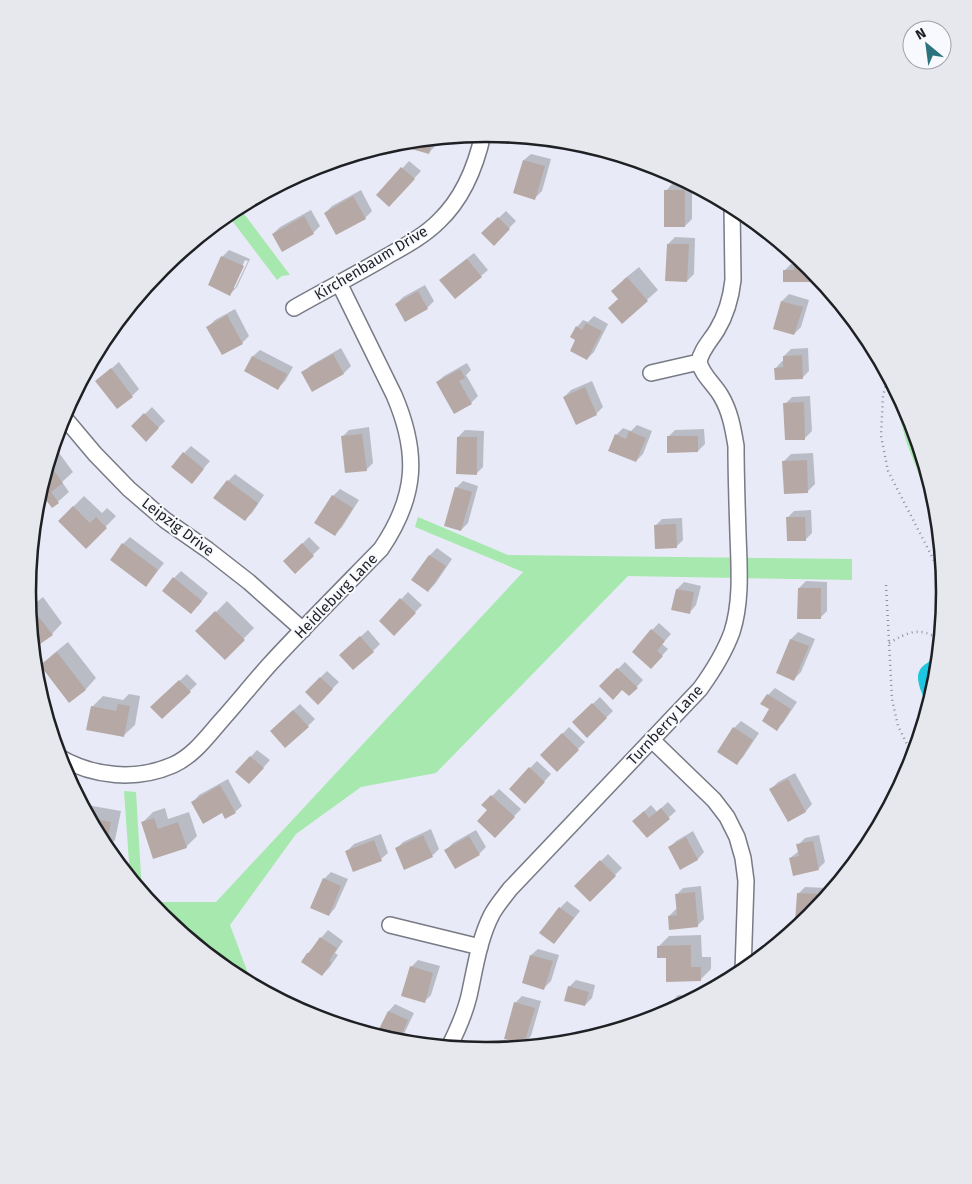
<svg xmlns="http://www.w3.org/2000/svg" width="972" height="1184" font-family="'Fira Sans',sans-serif">
<style>
.green{fill:#a7e8ae}
.water{fill:#1cc7df}
.shadow{fill:#0003;fill-rule:evenodd}
.building{fill:#b6a9a5}
.lines{fill:none;stroke-linecap:round;stroke-linejoin:round}
.minor-casing{stroke:#787a85;stroke-width:18}
.path{stroke:#8e9098;stroke-width:2.5;stroke-dasharray:1 4;stroke-linecap:butt}
.minor{stroke:#fff;stroke-width:15}
.labels{text-anchor:middle;stroke-width:4;stroke-linejoin:round;paint-order:stroke}
.street-label{font-size:15px;fill:#1f2024;stroke:#f8f9fe}
.rim{fill:none;stroke:#1f2024;stroke-width:2.5}
</style>
<rect width="100%" height="100%" fill="#e8ebf7"/>
<path class="green" d="M239,207L290,275L282,276L277,280L227,214Z
M895,389L910,417L936,503L938,525L906,441L893,392Z
M418,517L508,555L852,559V580L628,576L436,773L361,787L296,834L230,925L252,984L231,973L162,916L150,902H216L523,572L415,527Z
M124,791L136,792L142,892L130,877Z"/>
<path class="water" d="M930,661H938L936,682L928,706C924,699 915,680 919,672C921,666 926,664 930,661Z"/>
<path class="shadow" d="M438,138L435,146L429,153L410,148L412,141Z
M531,154L551,159L542,191L535,198L524,160Z
M409,161L421,171L396,198L378,195Z
M672,184H690L692,185V219L685,226L666,191Z
M361,190L372,211L365,218L325,213L332,206Z
M311,210L320,226L313,233L273,234L280,227Z
M506,211L516,221L494,244L483,233Z
M675,237L695,238L694,274L687,281L668,244Z
M229,250L250,259L237,287L230,294L222,257ZM245,260L248,261L235,288H233Z
M474,253L488,270L481,276L448,273Z
M797,257L810,268L816,275L810,281L784,271L791,264H795V259Z
M639,267L658,290L622,322L623,280Z
M425,285L434,301L427,308L396,304L403,297Z
M789,294L809,300L801,327L794,334L782,301Z
M235,309L249,336L242,343L223,354L208,327L215,320Z
M594,316L608,324L594,352L587,359L577,340V327L583,320L588,322Z
M110,331L115,335L99,354L97,352L105,337Z
M341,348L351,366L344,373L313,390L303,373L310,366Z
M808,348L809,371L802,378L776,368L782,361H784V356L791,349Z
M260,350L293,367L285,381L278,388L245,371L253,356Z
M119,362L139,389L132,396L97,381Z
M467,363L471,370L466,375L478,396L471,403L437,382L444,376Z
M592,381L603,407L596,414L577,424L564,397L571,390Z
M810,396L812,431L805,438L785,404L792,397Z
M152,407L165,421L146,440L133,426Z
M637,425L652,431L643,454L636,461L616,435L623,428L631,431Z
M369,427L373,463L366,470L342,437L349,430Z
M704,429L705,444L698,451L668,437L675,430Z
M465,430L484,431L483,467L476,474L458,437Z
M54,446L73,472L62,482L69,492L52,507L40,490Z
M191,446L210,461L192,482L184,453Z
M813,453L815,484L808,491L784,461L791,454Z
M235,474L264,495L252,513L245,519L215,498L228,481Z
M463,481L478,486L468,523L461,530L456,488Z
M340,489L359,500L342,527L335,534L333,496Z
M84,496L102,513L107,508L116,516L86,547L59,521Z
M811,510L812,533L805,540L787,518L794,511Z
M682,518L683,540L676,547L655,526L662,519Z
M130,537L164,563L152,578L146,585L123,544Z
M309,537L320,548L295,572L285,561Z
M437,548L452,559L435,584L428,591L413,580L430,555Z
M181,571L208,593L198,606L174,578Z
M806,581L827,582V611L820,618L799,588Z
M684,582L701,586L696,605L690,612L677,589Z
M408,592L422,605L394,634L381,621Z
M43,597L62,623L52,634L33,647L29,608Z
M227,601L254,628L225,658L197,631Z
M659,623L671,634L662,644L668,649L658,660L652,630Z
M368,630L380,644L373,651L348,648Z
M798,632L815,639L801,672L794,679L777,673L791,639Z
M68,642L96,678L86,689L69,702L41,666L52,655Z
M625,662L643,680L629,695L622,688L601,686Z
M327,671L339,682L318,703L306,692Z
M187,674L197,684L162,718L152,707Z
M775,688L797,702L783,723L776,729L768,695Z
M129,694L140,696L135,725L124,735L92,707L103,696L123,700Z
M600,697L613,711L587,736L574,722Z
M300,704L315,719L308,726L278,724Z
M741,721L759,733L743,757L736,764L718,752L734,728Z
M569,727L585,742L557,770L542,755Z
M257,750L270,760L256,776L237,772Z
M537,761L551,774L532,795L530,768Z
M795,773L812,804L806,811L788,820L771,789L778,782Z
M228,779L242,806L235,812L222,811L193,802L199,795Z
M499,789L521,809L495,836L489,810L483,805Z
M668,802L676,811L648,836L641,814L651,805L657,812Z
M87,805L121,811L115,840L107,849L84,808Z
M165,808L168,819L189,812L197,836L186,847L142,823L153,812Z
M431,829L439,849L433,855L405,868L396,849L403,842Z
M476,830L486,847L479,854L446,850L453,843Z
M693,831L704,852L698,859L681,868L669,848L676,841Z
M381,834L388,853L381,859L347,851L354,844Z
M819,835L825,862L818,869L790,858L799,851L798,845L805,838Z
M608,854L622,868L590,900L576,886Z
M331,872L348,879L335,908L329,915L324,879Z
M701,886L704,919L697,926L669,916L676,909H677L676,895L683,888Z
M805,887L827,888L826,897L810,916L804,922L796,921L798,894Z
M567,901L580,911L560,936L554,943L560,908Z
M328,930L343,941L335,953L338,955L329,968L322,975L308,953Z
M701,935L702,957H711V969L700,980L667,957L658,947L669,936Z
M538,949L559,955L551,981L544,988L531,955Z
M418,960L440,966L431,995L424,1002L411,967Z
M576,980L595,985L592,998L585,1005L569,987Z
M678,995L697,997L670,1011L671,1002Z
M522,996L541,1001L531,1036L524,1043L515,1003Z
M395,1004L414,1013L402,1038L399,1042L377,1036L389,1011Z"/>
<path class="building" d="M433,139L429,154L408,148L411,141Z
M523,160L545,166L535,200L513,193Z
M401,167L415,179L389,207L376,195Z
M659,168L662,169L675,175L660,176Z
M664,190H685V227H664Z
M353,196L366,219L336,235L324,213Z
M304,216L314,234L282,252L272,234Z
M498,217L510,229L494,246L481,233Z
M667,244H689L687,282L665,281Z
M221,256L244,266L230,296L208,285Z
M794,258H798L811,268V282H783V270H794Z
M467,259L482,277L455,299L439,280Z
M627,277L648,301L622,324L608,308L618,299L611,291Z
M418,291L428,309L405,322L395,304Z
M781,301L803,307L794,335L773,329Z
M227,315L243,344L222,355L206,327Z
M586,323L602,331L587,360L570,351L575,340L570,337L576,326L582,330Z
M104,339L109,342L99,355L96,353Z
M333,354L344,374L312,392L301,372Z
M802,355L803,379L775,380L774,368L783,367V356Z
M252,356L287,374L278,390L244,371Z
M111,368L133,397L117,409L95,381Z
M460,369L465,378L459,381L472,404L454,414L436,382Z
M585,387L597,415L576,425L563,397Z
M804,402L805,440H785L783,403Z
M905,408L910,417L913,427L912,428L903,409Z
M144,413L159,428L146,442L131,426Z
M629,431L646,438L636,462L608,451L615,434L626,439Z
M362,434L367,471L345,473L341,436Z
M667,436H698V452L667,453Z
M457,437H477V475L456,474Z
M183,452L204,469L192,484L171,467Z
M807,460L808,493L784,494L782,461Z
M48,463L63,483L51,492L59,503L52,508L40,492Z
M227,480L258,503L245,521L213,498Z
M455,487L472,492L461,531L444,526Z
M332,495L353,508L335,536L314,523Z
M73,506L90,523L96,517L107,528L86,549L58,521Z
M786,517H805L806,541H787Z
M676,524L677,548L655,549L654,525Z
M122,543L158,570L146,587L110,560Z
M302,543L314,556L295,574L283,561Z
M429,555L446,566L428,592L411,580Z
M173,577L202,601L191,614L162,591Z
M798,588H821V619H797Z
M676,589L694,592L690,614L671,610Z
M400,598L416,613L394,636L379,621Z
M31,607L53,635L33,649L29,609Z
M215,611L245,640L225,660L195,631Z
M651,629L665,641L657,651L663,656L651,669L632,652Z
M360,636L374,652L353,670L339,655Z
M790,639L809,646L794,681L776,673Z
M57,652L86,690L69,703L40,665Z
M617,668L638,688L629,696L622,690L613,700L599,686Z
M320,677L333,689L318,705L305,692Z
M179,680L191,692L162,719L150,707Z
M767,694L791,709L777,731L762,721L769,709L760,704Z
M592,703L607,718L587,738L572,722Z
M118,704L130,706L124,737L86,730L91,706L116,711Z
M293,710L309,727L285,748L270,731Z
M733,727L753,740L737,765L717,752Z
M562,733L579,750L557,772L540,755Z
M250,756L264,768L249,784L235,772Z
M529,767L545,782L525,804L509,789Z
M788,779L806,812L788,822L769,789Z
M220,785L236,813L225,819L222,813L203,824L191,802Z
M491,795L515,817L495,838L477,821L487,810L481,805Z
M661,808L670,819L647,838L632,821L644,811L649,818Z
M89,818L111,822L106,848L105,846Z
M154,818L158,829L178,822L187,848L153,859L141,822Z
M423,835L433,857L404,870L395,848Z
M469,836L480,855L455,869L444,850Z
M686,837L698,860L680,870L668,847Z
M374,840L382,861L353,872L345,851Z
M813,841L819,870L793,876L789,858L799,856L796,844Z
M600,860L616,876L590,902L574,886Z
M323,878L341,886L329,916L310,908Z
M695,892L698,927L669,930L668,916L677,915L675,894Z
M797,893L820,894V905L810,916L802,923L795,922Z
M559,907L574,918L554,944L539,933Z
M320,937L337,948L329,961L332,962L322,976L301,962L307,953H309Z
M691,945V967H701V981L666,982V958H657V946Z
M530,955L553,961L544,990L522,983Z
M410,966L433,973L425,1003L401,996Z
M568,986L589,992L585,1006L564,1001Z
M669,1001L686,1003L668,1012Z
M514,1002L535,1008L524,1044L504,1039Z
M388,1011L408,1020L398,1042L376,1035Z"/>
<g class="lines">
<defs>
<path id="minor" d="M294,308C324,291 355,275 384,258C403,247 423,237 439,221C463,198 476,166 483,134
M651,373L699,362C701,350 711,340 717,330C726,315 731,298 733,280L732,206
M63,416L95,454L129,489L165,520L208,550L249,582L303,630
M652,740L714,800L727,817L737,837L743,858L746,881L743,971
M59,757C94,777 136,781 173,765C193,756 206,738 220,722C237,703 253,683 270,664C306,625 344,587 381,549C417,496 419,453 394,395L339,283
M390,925L480,947
M449,1047C457,1031 465,1013 469,996C475,969 479,939 492,914C497,905 504,897 510,889L700,689C713,671 724,654 732,632C742,601 739,566 738,534C737,504 736,475 736,446C733,428 730,411 721,396C714,384 702,375 699,362"/>
</defs>
<use href="#minor" class="minor-casing"/>
<path class="path" d="M888,377L883,396L881,436L888,471L943,578
M886,585L892,699L898,726L909,748L915,751
M889,643C908,632 920,626 940,640"/>
<use href="#minor" class="minor"/>
</g>
<g class="labels">
<g class="street-label">
<text transform="translate(371 263) rotate(-31)" y="5">Kirchenbaum Drive</text>
<text transform="translate(178 527) rotate(37)" y="5">Leipzig Drive</text>
<text transform="translate(336 596) rotate(-46)" y="5">Heidleburg Lane</text>
<text transform="translate(665 725) rotate(-47)" y="5">Turnberry Lane</text>
</g>
</g>
<path d="M0 0H972V1184H0ZM36 592a450 450 0 1 1 900 0a450 450 0 1 1-900 0Z" fill="#e7e8ed" fill-rule="evenodd"/>
<path class="rim" d="M36 592a450 450 0 1 1 900 0a450 450 0 1 1-900 0Z"/>
<g transform="translate(927 45) rotate(331)"><circle r="24" fill="#f8f9fe" stroke="#a1a2a7"/>
<path d="M0-4L9 19L0 12L-9 19Z" fill="#2b737d"/>
<text y="-8" font-size="14" font-weight="bold" text-anchor="middle" fill="#1f2024">N</text>
</g>
</svg>
